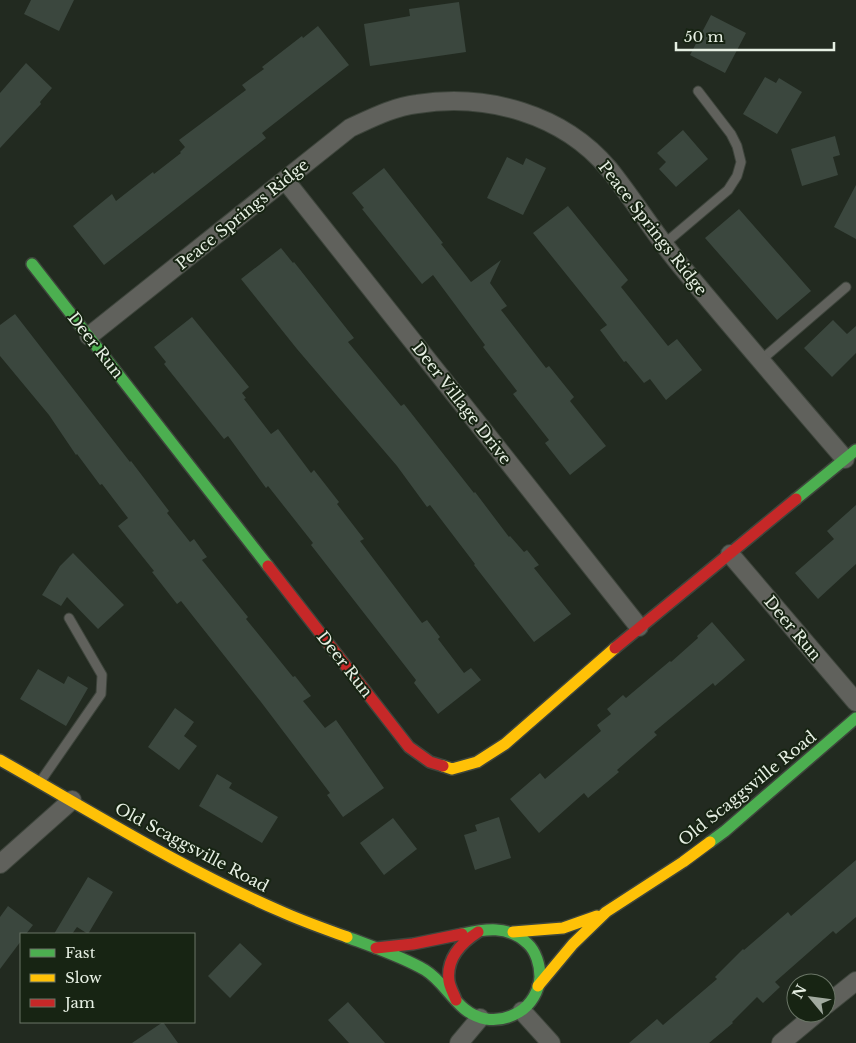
<svg xmlns="http://www.w3.org/2000/svg" width="856" height="1043" font-family="'Libre Baskerville',serif">
<style>
.building{fill:#3b473e}
.lines{fill:none;stroke-linecap:round;stroke-linejoin:round}
.lane-casing{stroke:#3e453c;stroke-width:11}
.street-casing{stroke:#3e453c;stroke-width:20}
.fast-casing{stroke:#3e453c;stroke-width:14}
.slow-casing{stroke:#3e453c;stroke-width:14}
.jam-casing{stroke:#3e453c;stroke-width:14}
.lane{stroke:#60615c;stroke-width:9}
.street{stroke:#60615c;stroke-width:18}
.fast{stroke:#4caf50;stroke-width:11}
.slow{stroke:#ffc107;stroke-width:11}
.jam{stroke:#c62828;stroke-width:11}
.labels{text-anchor:middle;stroke-width:4;stroke-linejoin:round;paint-order:stroke}
.street-label{font-size:16px;fill:#e6efe3;stroke:#172413}
</style>
<rect width="100%" height="100%" fill="#222a20"/>
<path class="building" d="M31,0H74L59,31L24,14Z
M459,2L466,52L370,66L364,24L410,16L409,9Z
M711,15L746,33L725,73L690,55Z
M318,26L349,65L262,133L266,138L104,265L73,226L112,194L116,201L153,172L154,174L181,153L180,152L185,147L179,140L246,90L242,85L264,69L262,67L302,36L303,38Z
M26,63L52,88L40,102L41,104L0,148V93Z
M765,77L776,83L779,78L802,92L777,134L743,114Z
M683,130L708,159L676,187L659,169L666,162L657,153Z
M835,136L840,155L833,157L838,175L802,186L791,149Z
M507,157L523,165L526,158L546,168L523,215L487,198Z
M384,168L443,243L441,244L471,282L501,260L490,283L507,306L501,310L546,368L549,366L574,397L570,401L606,446L570,475L545,443L549,440L513,394L517,391L483,347L485,345L433,275L422,284L362,209L364,208L352,193Z
M856,185V239L834,227Z
M568,206L628,280L621,287L668,346L677,339L702,370L666,400L650,379L644,383L626,361L624,362L600,330L607,325L533,233Z
M739,209L811,291L777,320L705,238Z
M281,248L293,263L294,262L354,338L348,342L401,406L404,404L474,493L475,492L509,537L510,536L524,552L527,550L539,565L534,568L571,614L534,642L474,565L475,564L430,505L427,507L397,466L297,349L241,279Z
M15,314L130,462L131,461L169,511L167,513L190,542L194,539L207,557L202,560L248,617L246,619L293,677L295,676L311,696L303,701L325,728L336,720L384,788L343,817L327,795L330,793L261,702L181,601L177,604L152,572L154,571L118,526L128,518L102,484L100,485L77,454L76,455L49,415L0,356V325Z
M192,317L249,387L242,393L246,398L244,399L271,434L278,429L311,473L314,470L339,502L337,504L364,539L360,541L422,623L427,620L440,637L438,639L464,673L471,668L481,680L438,714L414,683L416,680L311,545L313,543L268,486L266,488L228,436L224,439L164,364L166,362L154,347Z
M833,320L847,334L856,326V353L832,377L804,348Z
M856,505V564L818,599L795,573L834,539L827,531Z
M73,553L124,605L98,629L67,597L61,606L42,595L60,566Z
M712,622L745,660L715,686L713,683L654,732L657,735L617,770L619,772L588,798L584,793L539,833L510,799L540,773L545,779L601,731L597,725L611,714L607,709L623,695L626,698L670,661L671,662L698,638L697,636Z
M38,669L64,684L68,676L88,688L66,726L20,699Z
M175,708L194,722L184,736L197,746L179,770L148,747Z
M217,774L232,783L229,788L278,817L262,843L199,806Z
M499,817L511,858L475,870L464,835L477,831L475,825Z
M393,818L417,849L384,875L360,843Z
M856,860V917L836,934L833,931L775,982L780,987L763,1003L757,997L732,1022L733,1023L709,1043H629L657,1019L663,1025L717,979L715,977L743,949L744,950L788,912L791,916Z
M88,877L113,892L88,934L77,927L72,934H54Z
M8,906L33,925L26,934H21V941L0,969V917Z
M240,943L262,964L230,998L208,976Z
M348,1002L385,1043H349L328,1020Z
M163,1022L178,1043H132Z"/>
<g class="lines">
<defs>
<path id="lane" d="M663,245L728,190L737,176L741,162L737,146L731,134L698,91
M760,361L846,287
M40,782L101,694L102,675L69,618"/>
<path id="street" d="M285,180L639,627
M89,336L350,128C372,118 393,107 417,104C487,93 563,114 609,169C634,200 655,235 681,266C735,331 790,395 845,459
M730,554L856,702
M0,864L72,800
M826,1005L856,981
M522,1011L551,1043
M459,1043L480,1018
M781,1043L817,1013"/>
<path id="fast" d="M32,264L268,566
M796,499L856,450
M710,842L725,831L856,718
M347,937C373,947 401,956 425,970C448,984 457,1014 486,1019C498,1021 509,1018 519,1012C531,1005 539,991 540,977C540,965 536,951 527,943C508,925 485,929 462,934"/>
<path id="slow" d="M0,760C92,812 183,869 280,911C302,921 325,929 347,937
M443,766L452,769L477,762L505,744L615,648
M513,932L563,928L597,916
M538,986L573,944L606,912L683,862L710,842"/>
<path id="jam" d="M268,566L409,747L430,762L443,766
M615,648L796,499
M376,948L413,944L462,934
M456,1000C454,994 450,988 449,981C446,959 461,943 478,932"/>
</defs>
<use href="#lane" class="lane-casing"/>
<use href="#street" class="street-casing"/>
<use href="#fast" class="fast-casing"/>
<use href="#slow" class="slow-casing"/>
<use href="#jam" class="jam-casing"/>
<use href="#lane" class="lane"/>
<use href="#street" class="street"/>
<use href="#fast" class="fast"/>
<use href="#slow" class="slow"/>
<use href="#jam" class="jam"/>
</g>
<g class="labels">
<g class="street-label">
<text transform="translate(242 214) rotate(-39)" y="6">Peace Springs Ridge</text>
<text transform="translate(653 228) rotate(52)" y="6">Peace Springs Ridge</text>
<text transform="translate(96 345) rotate(52)" y="6">Deer Run</text>
<text transform="translate(462 403) rotate(52)" y="6">Deer Village Drive</text>
<text transform="translate(793 628) rotate(50)" y="6">Deer Run</text>
<text transform="translate(345 664) rotate(52)" y="6">Deer Run</text>
<text transform="translate(747 788) rotate(-39)" y="6">Old Scaggsville Road</text>
<text transform="translate(192 847) rotate(28)" y="6">Old Scaggsville Road</text>
</g>
</g>
<rect x="20" y="933" width="175" height="90" fill="#172413" stroke="#6a7566"/>
<rect x="30" y="949" width="25" height="8" fill="#4caf50" stroke="#6a7566"/>
<text x="65" y="958" font-size="15" fill="#e6efe3">Fast</text>
<rect x="30" y="974" width="25" height="8" fill="#ffc107" stroke="#6a7566"/>
<text x="65" y="983" font-size="15" fill="#e6efe3">Slow</text>
<rect x="30" y="999" width="25" height="8" fill="#c62828" stroke="#6a7566"/>
<text x="65" y="1008" font-size="15" fill="#e6efe3">Jam</text>
<g transform="translate(811 998) rotate(299)"><circle r="24" fill="#172413" stroke="#6a7566"/>
<path d="M0-4L9 19L0 12L-9 19Z" fill="#a1aa9f"/>
<text y="-8" font-size="14" font-weight="bold" text-anchor="middle" fill="#e6efe3">N</text>
</g>
<path d="M676 42v8h158v-8" fill="none" stroke="#e6efe3" stroke-width="2.5"/>
<text x="684" y="42" font-size="15" fill="#e6efe3" stroke="#172413" stroke-width="4" paint-order="stroke">50 m</text>
</svg>
